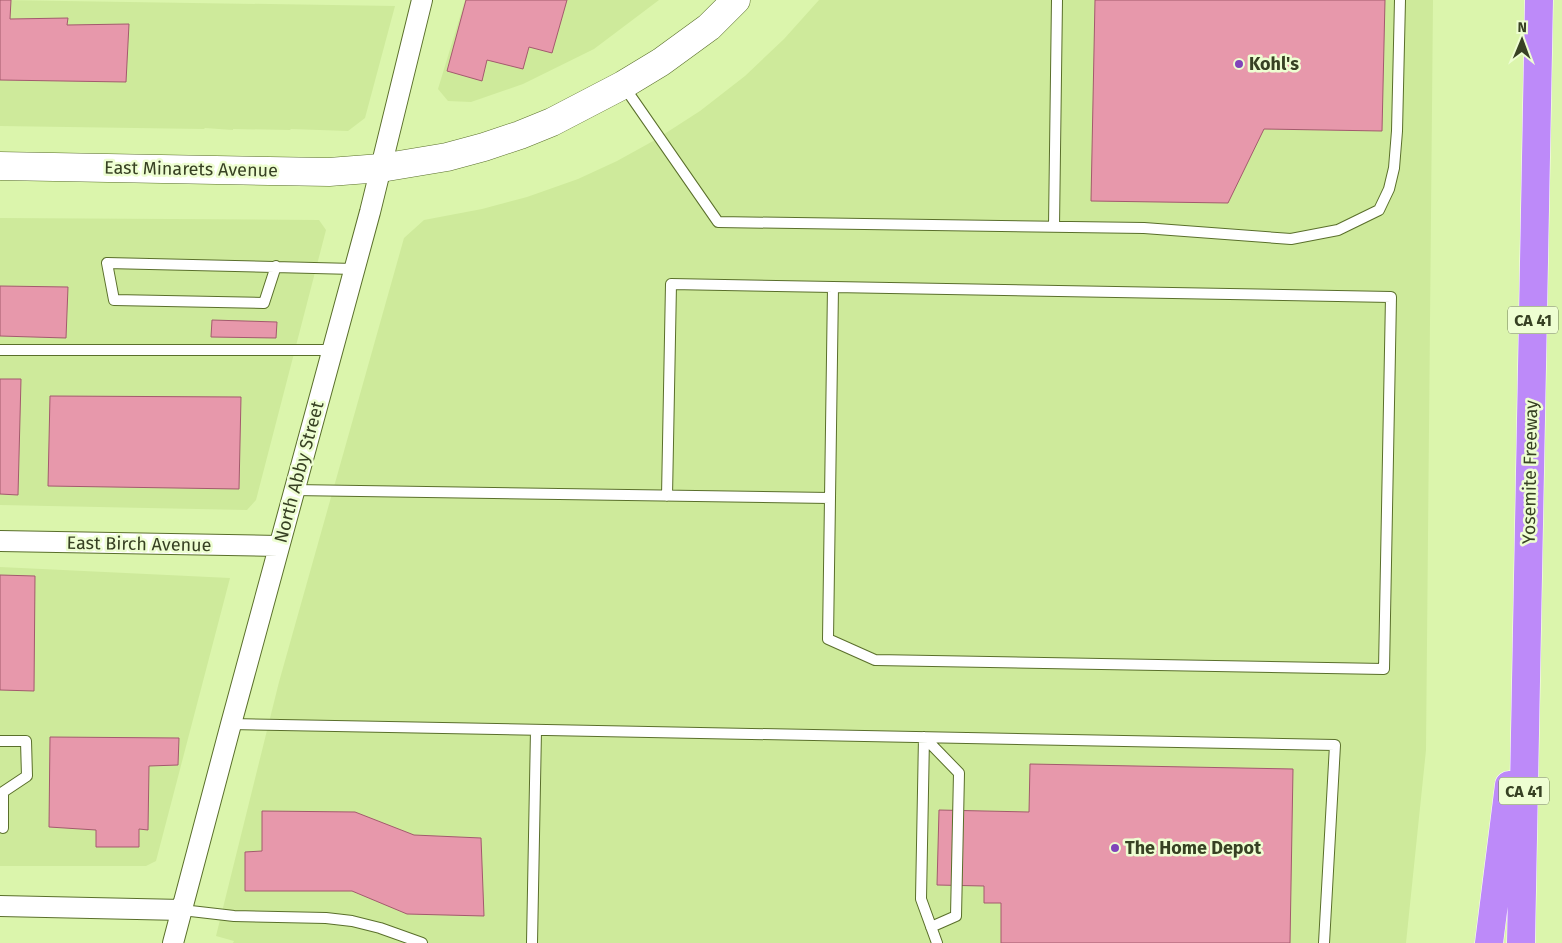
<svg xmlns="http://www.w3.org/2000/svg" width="1562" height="943" font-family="'Fira Sans',sans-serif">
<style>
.built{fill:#ceea9b}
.building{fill:#e798ab;stroke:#a35a6d}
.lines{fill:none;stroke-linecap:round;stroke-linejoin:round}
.lane-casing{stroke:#5a6f2b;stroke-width:12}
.street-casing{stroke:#5a6f2b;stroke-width:22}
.secondary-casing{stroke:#5a6f2b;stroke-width:29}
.highway-casing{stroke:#fff;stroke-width:29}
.lane{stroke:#fff;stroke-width:10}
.street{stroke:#fff;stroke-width:20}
.secondary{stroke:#fff;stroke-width:28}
.highway{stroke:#bd8af9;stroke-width:28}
.poi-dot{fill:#8044ba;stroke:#eefed2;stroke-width:2}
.labels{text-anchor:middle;stroke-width:5;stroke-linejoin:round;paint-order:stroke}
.shield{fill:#eefed2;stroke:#6e7a58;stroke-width:1}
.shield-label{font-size:16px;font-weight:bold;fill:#374123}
.poi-label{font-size:18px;font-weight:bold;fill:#374123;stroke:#eefed2;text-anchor:start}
.street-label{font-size:18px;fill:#374123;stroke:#eefed2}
</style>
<rect width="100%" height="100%" fill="#dbf5ac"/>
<path class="built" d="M0,0L395,6L365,118L348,131L291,129L290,130L233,129V130L205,128L204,129L0,126Z
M465,0H659L594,49L523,84L471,102L448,101L438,89Z
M819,0H1433L1426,750L1406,943H233L234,941L216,936L279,682L404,238L424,220L482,209L527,197L578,179L617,161L655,140L700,111L745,76L784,39Z
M0,218L319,220L326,230L256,500L247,510L0,505Z
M0,567L230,578L156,861L146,866H0Z"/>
<path class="building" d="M0,0H11L10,19L68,18L67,25L129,24L126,82L0,80Z
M466,0H567L552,53L529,47L523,69L487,60L482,81L447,71Z
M1095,0H1385L1382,131L1264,129L1228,203L1091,201Z
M0,286L68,287L66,338L0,336Z
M212,320L277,322L276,338L211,337Z
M0,379H21L18,495L0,494Z
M50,396L241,397L239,489L48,486Z
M0,575L35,576L34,691L0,690Z
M50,737L179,738L178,765L149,766L148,830L139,829V847H96V830L49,827Z
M1030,764L1293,769L1290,943H1001V903H984V886L937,885L939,810L1029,812Z
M262,811L355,812L414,835L481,838L484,916L407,914L352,891H245V852L262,851Z"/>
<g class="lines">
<defs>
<path id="lane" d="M623,85L718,222L1144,228L1291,239L1338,230L1379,210L1389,189L1394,168L1397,131L1400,0
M1054,226L1057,0
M276,266L264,303L114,300L107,263L354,269
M0,350H332
M293,490L830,498
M667,496L671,284L1391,297L1384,669L875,660L828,639L833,287
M231,724L1335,745L1324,943
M924,737L959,773L956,916L931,927
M924,737L921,899L937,943
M0,741H26L27,776L3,792V828
M182,910L234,916L326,918L352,921L380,928L422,943
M532,943L536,730"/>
<path id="street" d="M0,541L278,546
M0,906L182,910
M173,943L231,724L370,212L422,0"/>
<path id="secondary" d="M0,166L329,172L381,168L447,157L484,147L520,135L552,122L623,85L661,62L709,27L736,0"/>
<path id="highway" d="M1489,943L1509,785
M1521,943L1539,0"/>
</defs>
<use href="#lane" class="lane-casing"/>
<use href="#street" class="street-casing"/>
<use href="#secondary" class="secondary-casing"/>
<use href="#highway" class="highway-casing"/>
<use href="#lane" class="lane"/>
<use href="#street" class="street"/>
<use href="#secondary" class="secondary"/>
<use href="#highway" class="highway"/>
</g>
<g class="poi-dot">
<circle cx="1239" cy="64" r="5"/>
<circle cx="1115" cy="848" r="5"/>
</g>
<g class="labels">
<g class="shield">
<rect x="1508" y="306.5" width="50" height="27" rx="4"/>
<rect x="1499" y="777.5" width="50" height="27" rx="4"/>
</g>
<g class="shield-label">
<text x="1533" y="326">CA 41</text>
<text x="1524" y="797">CA 41</text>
</g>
<g class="poi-label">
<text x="1249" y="70">Kohl's</text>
<text x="1125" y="854">The Home Depot</text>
</g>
<g class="street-label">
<text transform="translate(191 169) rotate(1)" y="6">East Minarets Avenue</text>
<text transform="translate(299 472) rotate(-75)" y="6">North Abby Street</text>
<text transform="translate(1530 472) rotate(-89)" y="6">Yosemite Freeway</text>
<text transform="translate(139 544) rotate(1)" y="6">East Birch Avenue</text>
</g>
</g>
<g transform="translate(1522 40) rotate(1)" stroke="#eefed2" stroke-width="4" paint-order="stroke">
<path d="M0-4L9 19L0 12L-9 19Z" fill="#374123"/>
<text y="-8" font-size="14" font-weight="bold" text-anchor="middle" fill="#374123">N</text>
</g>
</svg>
